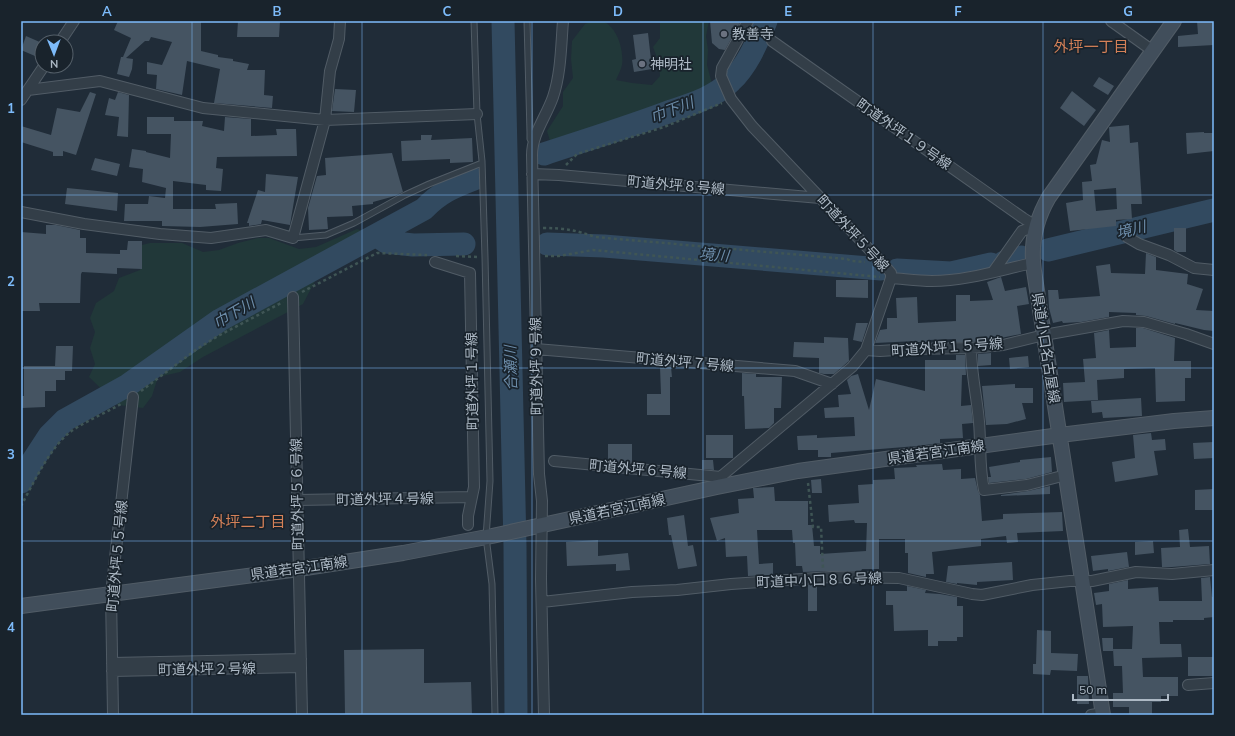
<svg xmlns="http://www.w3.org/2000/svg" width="1235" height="736" font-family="Mulish,'Noto Sans JP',sans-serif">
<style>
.green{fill:#213839}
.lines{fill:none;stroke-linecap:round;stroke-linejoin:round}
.river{stroke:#324a60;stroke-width:23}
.building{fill:#455462;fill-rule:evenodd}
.service-casing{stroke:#515c66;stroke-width:7}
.minor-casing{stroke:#515c66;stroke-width:12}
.secondary-casing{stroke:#515c66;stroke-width:16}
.path{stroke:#3f5555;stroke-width:2.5;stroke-dasharray:3 3;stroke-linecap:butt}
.service{stroke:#333e48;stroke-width:5}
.minor{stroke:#333e48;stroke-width:10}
.secondary{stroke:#414e5b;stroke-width:14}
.grid{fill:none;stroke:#7dbbfa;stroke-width:1;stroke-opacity:0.55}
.worship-dot{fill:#6b7280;stroke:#19232c;stroke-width:1.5}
.labels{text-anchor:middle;stroke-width:3.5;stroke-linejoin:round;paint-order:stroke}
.poi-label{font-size:14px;fill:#adb9c5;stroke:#19232c;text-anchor:start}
.street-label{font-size:14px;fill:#adb9c5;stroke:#19232c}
.neighbourhood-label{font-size:15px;fill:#d58158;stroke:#19232c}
.water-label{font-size:15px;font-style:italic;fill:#6d8daa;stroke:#19232c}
.neatline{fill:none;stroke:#7dbbfa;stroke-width:1.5}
.grid-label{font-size:13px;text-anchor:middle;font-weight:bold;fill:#7dbbfa}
</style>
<rect width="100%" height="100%" fill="#202c38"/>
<path class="green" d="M593,21C596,21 600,20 603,21C618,28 624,51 622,65C621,70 618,75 616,80L632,83L652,85L660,76L659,63L653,47L660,38V21H709L706,36L708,50L707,65L711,80L713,97L697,107L668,118L644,129L622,135L601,144L564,154L550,141L547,131L563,106V92L573,78L571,59L572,41L585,24Z
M357,229L387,239L316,279L303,304L203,357L180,372L158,377L152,396L143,408L118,405L89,377L95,364L90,348L95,332L90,318L96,303L114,291L119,278L140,270L142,245L150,243H182L203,252L219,250L238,243L258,238H269L299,249L316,247Z"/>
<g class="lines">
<path class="river" d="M503,21L515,546L516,715
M544,154C586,140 629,127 671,111C692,104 715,97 731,81C748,65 757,42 766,21
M377,236L386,242L413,245L464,244
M547,244L604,246L881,269
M1048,250L1214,210
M1004,262L1021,257
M897,270L951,273L991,264
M21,482L32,462L49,436L65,420L128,385L220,320L424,209C439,193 453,187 474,179"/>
</g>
<path class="building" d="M118,21H201V51L218,55V57L233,59V61L249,64L247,70H265L264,95L273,96L272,108L214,103L220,69L187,61L182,95L156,89L157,75L147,74V62L162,65L172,42L151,37L149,41H145L126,58L133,59L132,69L129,77L117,74L121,57H123L131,38L114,30Z
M238,21H280L279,37H237Z
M710,21H741L725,50L719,49L712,43Z
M1197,21H1214V45L1178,47V36L1198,34Z
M648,33L652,69L634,72L632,60L636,59L633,35Z
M26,36L42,43V59L21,50Z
M1099,77L1114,86L1108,95L1093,86Z
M335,89L356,90L354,112L332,111Z
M1072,91L1096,110L1084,126L1060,108Z
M90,92L96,94L76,155L63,151V156H53V152L21,142V126L51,135L57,108L80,112Z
M118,92L129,95L128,137L117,136L119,117L105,115L109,98L115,100Z
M147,117H174V121H203L202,126L224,131L225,117L251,119V136L277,135L276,129H296L297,156L217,157L216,168L223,169L221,191L206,190V185L173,181V209H216L215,204L237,203L238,224L200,227L162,226V221H124L125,204H148L149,196L165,198L166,188L142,182L143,169L129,167L132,149L146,151V152L170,158L171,134H147Z
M1129,125L1130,143L1138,142L1142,204H1131L1132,219L1116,220V226L1070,231L1066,203L1083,200L1082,182L1092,181L1090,165L1096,164L1102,140L1110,142L1109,127ZM1116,188L1117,209L1096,211L1094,190Z
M1204,132V133H1214V151L1187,154L1186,133Z
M421,135H432L431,140L472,138L473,162L450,163V159L402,161L401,141L421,140Z
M392,153L403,192L395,196L373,202V204L352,206L353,216L327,217L328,229L309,230L308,208L317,176L326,175L325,158Z
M95,158L120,164L117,176L91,170Z
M266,174L298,177L290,225L262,220L261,224L249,226V223H247L258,190L265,192Z
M67,188L118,193L117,211L65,204Z
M46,225H56L80,230V238H86V253L120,254V250H127L128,241H142V269L117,268V274L82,272L81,274L80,303H39L40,311H22L21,306V232L46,234Z
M1174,228H1186V252H1177L1174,250Z
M1146,253L1156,257V270L1188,274L1187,284L1203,289L1196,310L1214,311V331L1204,330L1175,323V324L1146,316L1136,315V313L1109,312V317L1081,322L1063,323L1062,321L1053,323L1049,308L1048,290H1058L1059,299L1100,296L1096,266L1110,264L1111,273L1145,274Z
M1001,277L1005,291L1026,287L1029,304L1017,306L1021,334L991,340L971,342H956V339L928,340V342H917L916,341L875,343L880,330L887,329V318H897L896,298L917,297L918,323L956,321V295H970V301L993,300L987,282Z
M836,280H868V298L836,297Z
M856,323H868L862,342L853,340Z
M1136,328H1143L1175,338L1174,361H1191V378H1185V401L1156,402L1155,368L1124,369V378L1097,380L1098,400L1064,402L1063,383L1085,382L1083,359L1096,358L1094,333L1109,330L1110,348L1136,347Z
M824,337L848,338L849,361L834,374H824L819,373V358L793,357L794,342L824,343Z
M56,346H73L72,371H65V380H56V391H45V407L22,408L21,396H24V366H55Z
M991,353V365L978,366V354Z
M956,355H965L966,375H962L961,406L971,405L973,423L962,424L963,438L940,439V443L917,446L831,453V457H818V450H798L797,436L817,435V438L855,436L854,417L825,418L824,408L839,407L838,395L851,394L847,380L851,376L858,374L869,410L876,379L925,391V360H956Z
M1028,356L1029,367L1010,369L1009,358Z
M660,367H671L672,377H670V415H647V394H661Z
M742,373L756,374V377H782L781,408H774V423L769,428L745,429L744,396H742Z
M1015,384V388H1033V403H1022L1026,419L1007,424L986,425L982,386Z
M1141,398L1142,416L1103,418L1102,412L1092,413L1091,401Z
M1151,433L1152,440L1165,439L1166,450L1154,451L1158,475L1115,482L1112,462L1135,458L1133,435Z
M706,435H733V458H706Z
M1214,442V458L1194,459L1193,443Z
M608,444H632V462L608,460Z
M1051,457L1052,472L1026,479L989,483L988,477H991L989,467L1020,462V460Z
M702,460H713L714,470L702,469Z
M942,464L943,470L961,469V479L975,478L978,491L980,495L982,521L1003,519V514L1062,512L1063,531L1017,533L1018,542L1007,543L1006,536L981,539V546L932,552L934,574H926V577L908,573V553H905V539H879V569H862L861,571H831L803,572L802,566H796L795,543H793L792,530H757L759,564L773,563V575L748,576L747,556L726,557L725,538L717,541L710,518L739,513L738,499L754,498L753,488L774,487L775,501H808V525H812L814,546H820V554L866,551L867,523H855L854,520L829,522L828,505L859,503L858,485L873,484V480L895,479L894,468L917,467L916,465Z
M821,479L822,493H812L811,480Z
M1050,486V494L1001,496V495L1028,491Z
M1214,489V510H1195V490Z
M684,515L688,546L693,545L697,566L678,569L671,535H669L667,518Z
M1188,529L1190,547L1209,546L1210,564L1172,567H1162L1161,548L1180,547L1179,530Z
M598,540V556L628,553L630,570L616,571V564L567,566L566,542Z
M1153,541L1154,553L1135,555V542Z
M1127,552L1129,567L1108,571V569L1093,571L1091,556Z
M1012,562L1013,580L977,582V585L957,583V584L946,582L948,566Z
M1210,577L1212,597H1214V617L1204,618V620H1173V622H1159L1160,644H1181L1182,657L1142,658L1143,677H1178V696H1161V702H1152V715H1129V707H1113V693H1123L1122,666H1114L1113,649H1132L1133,626L1103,627L1102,604L1096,605L1094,593L1109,591V584L1128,580V589L1158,587L1159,601H1202L1201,578Z
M817,584V611H808V585Z
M907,586L926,590L925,593L940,594L957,597V606H963V637H957V641H938V646H928V630L894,631L893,605H886V591H907Z
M1037,630L1051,631V653L1078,654L1077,671L1051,670L1050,675L1033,674V664H1036Z
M1102,638H1113V651H1103Z
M424,649V683L471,682L472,715H345L344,650Z
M1188,657H1214V676H1188Z
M1077,676H1088L1089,704H1077Z"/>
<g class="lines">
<defs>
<path id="service" d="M474,21L477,114L482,161L485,257L490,481L486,537L492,584L495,715
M527,21L530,133V139L533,143
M293,238L326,235L354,223L405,195L429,184L482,163"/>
<path id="minor" d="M1111,21L1153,51
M772,41L1023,218L1036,226
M60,42L74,21
M28,90L100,81L203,108L325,120L477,114
M21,100L44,66
M532,174L559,175L820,198
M21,212L84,224L160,234L211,238L266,230L293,238L325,120L330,71L339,39L340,21
M1127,237L1139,244L1169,255L1194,268L1214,270
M435,262L470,273L474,487L468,516V525
M993,272L1022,231L1036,226
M891,278C905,279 918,281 932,281C966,281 1000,270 1033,263
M293,297L302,715
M971,348C971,373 977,397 979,422C981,445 979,467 984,490L1027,485L1066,475
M536,349L795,371L832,384
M866,350L880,351L911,349L971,348L1003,345L1044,335L1123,321L1144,322L1186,334L1214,344
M554,461L721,477
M717,487L718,479L852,367L866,350L891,278V273L884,265L752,126L731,99L721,76L722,68L748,21
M297,500L472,497
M542,602L632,592L677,590L731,584L831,577L899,578L972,594L982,595L1032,585L1070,581H1092L1136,572L1172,574L1214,570
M112,663L301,659
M112,671L301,667
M1188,685L1214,683
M113,715L111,594L133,397
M544,715L541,579L542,501L539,474L532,155C532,134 546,117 553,97C561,73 561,46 563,21
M1091,715L1103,713"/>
<path id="secondary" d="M21,606L299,569L403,553L492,536L717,487L798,471L1060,435L1174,421L1214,418
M1103,715L1034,271C1030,244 1035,221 1049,197L1174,21"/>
</defs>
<use href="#service" class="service-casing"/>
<use href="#minor" class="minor-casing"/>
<use href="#secondary" class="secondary-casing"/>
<path class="path" d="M566,165L577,154L664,127L722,103
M543,228C563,228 576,230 595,237L847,259L851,261L865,262
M456,256L477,257
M545,256H559L593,250L880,277
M302,292L377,253L427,255
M141,391L197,349L218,336L283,302
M808,483L813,527H821L823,568
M21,506C34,482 49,449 70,432C86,421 105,413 121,404"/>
<use href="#service" class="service"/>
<use href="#minor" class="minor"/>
<use href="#secondary" class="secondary"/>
</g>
<path class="grid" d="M192,21V715M362,21V715M532,21V715M703,21V715M873,21V715M1043,21V715M21,195H1214M21,368H1214M21,541H1214"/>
<g class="worship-dot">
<circle cx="724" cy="34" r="4"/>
<circle cx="642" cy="64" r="4"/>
</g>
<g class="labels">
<g class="poi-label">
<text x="732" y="39">教善寺</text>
<text x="650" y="69">神明社</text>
</g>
<g class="street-label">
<text transform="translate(904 134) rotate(35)" y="5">町道外坪１９号線</text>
<text transform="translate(676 185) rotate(5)" y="5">町道外坪８号線</text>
<text transform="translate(853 233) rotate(47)" y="5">町道外坪５号線</text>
<text transform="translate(947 347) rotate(-4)" y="5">町道外坪１５号線</text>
<text transform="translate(1046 348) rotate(81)" y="5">県道小口名古屋線</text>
<text transform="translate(685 362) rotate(5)" y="5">町道外坪７号線</text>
<text transform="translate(536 366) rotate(-91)" y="5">町道外坪９号線</text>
<text transform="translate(472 381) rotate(-91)" y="5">町道外坪１号線</text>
<text transform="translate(936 452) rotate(-8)" y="5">県道若宮江南線</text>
<text transform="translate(638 469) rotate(5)" y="5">町道外坪６号線</text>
<text transform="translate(297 494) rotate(-91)" y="5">町道外坪５６号線</text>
<text transform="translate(385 499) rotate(-1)" y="5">町道外坪４号線</text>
<text transform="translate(617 509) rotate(-12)" y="5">県道若宮江南線</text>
<text transform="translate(117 556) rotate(-85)" y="5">町道外坪５５号線</text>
<text transform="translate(299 568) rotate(-8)" y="5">県道若宮江南線</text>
<text transform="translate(819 580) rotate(-2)" y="5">町道中小口８６号線</text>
<text transform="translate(207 669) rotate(-1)" y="5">町道外坪２号線</text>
</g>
<g class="neighbourhood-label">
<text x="1091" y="52">外坪一丁目</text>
<text x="248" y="527">外坪二丁目</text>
</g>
<g class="water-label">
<text transform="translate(672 110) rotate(-21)" y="5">巾下川</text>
<text transform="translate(1131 230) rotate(-14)" y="5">境川</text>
<text transform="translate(714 255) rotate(5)" y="5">境川</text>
<text transform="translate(234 313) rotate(-30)" y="5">巾下川</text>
<text transform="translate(511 368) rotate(-91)" y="5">合瀬川</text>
</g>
</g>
<rect width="1235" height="736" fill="none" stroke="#19232c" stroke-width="44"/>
<g transform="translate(54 54) rotate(179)"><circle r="19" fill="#19232c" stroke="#545f69"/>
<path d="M0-3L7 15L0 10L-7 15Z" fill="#7dbbfa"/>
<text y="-6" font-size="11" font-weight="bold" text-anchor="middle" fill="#adb9c5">N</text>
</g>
<path d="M1073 694v6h95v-6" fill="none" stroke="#adb9c5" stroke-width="2"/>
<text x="1079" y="694" font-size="12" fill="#adb9c5" stroke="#19232c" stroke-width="3" paint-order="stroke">50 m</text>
<rect x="22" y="22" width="1191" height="692" class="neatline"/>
<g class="grid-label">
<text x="107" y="16">A</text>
<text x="277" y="16">B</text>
<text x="447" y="16">C</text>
<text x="618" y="16">D</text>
<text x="788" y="16">E</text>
<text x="958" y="16">F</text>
<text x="1128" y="16">G</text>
<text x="11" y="113">1</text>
<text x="11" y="286">2</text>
<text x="11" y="459">3</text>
<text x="11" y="632">4</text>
</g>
</svg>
